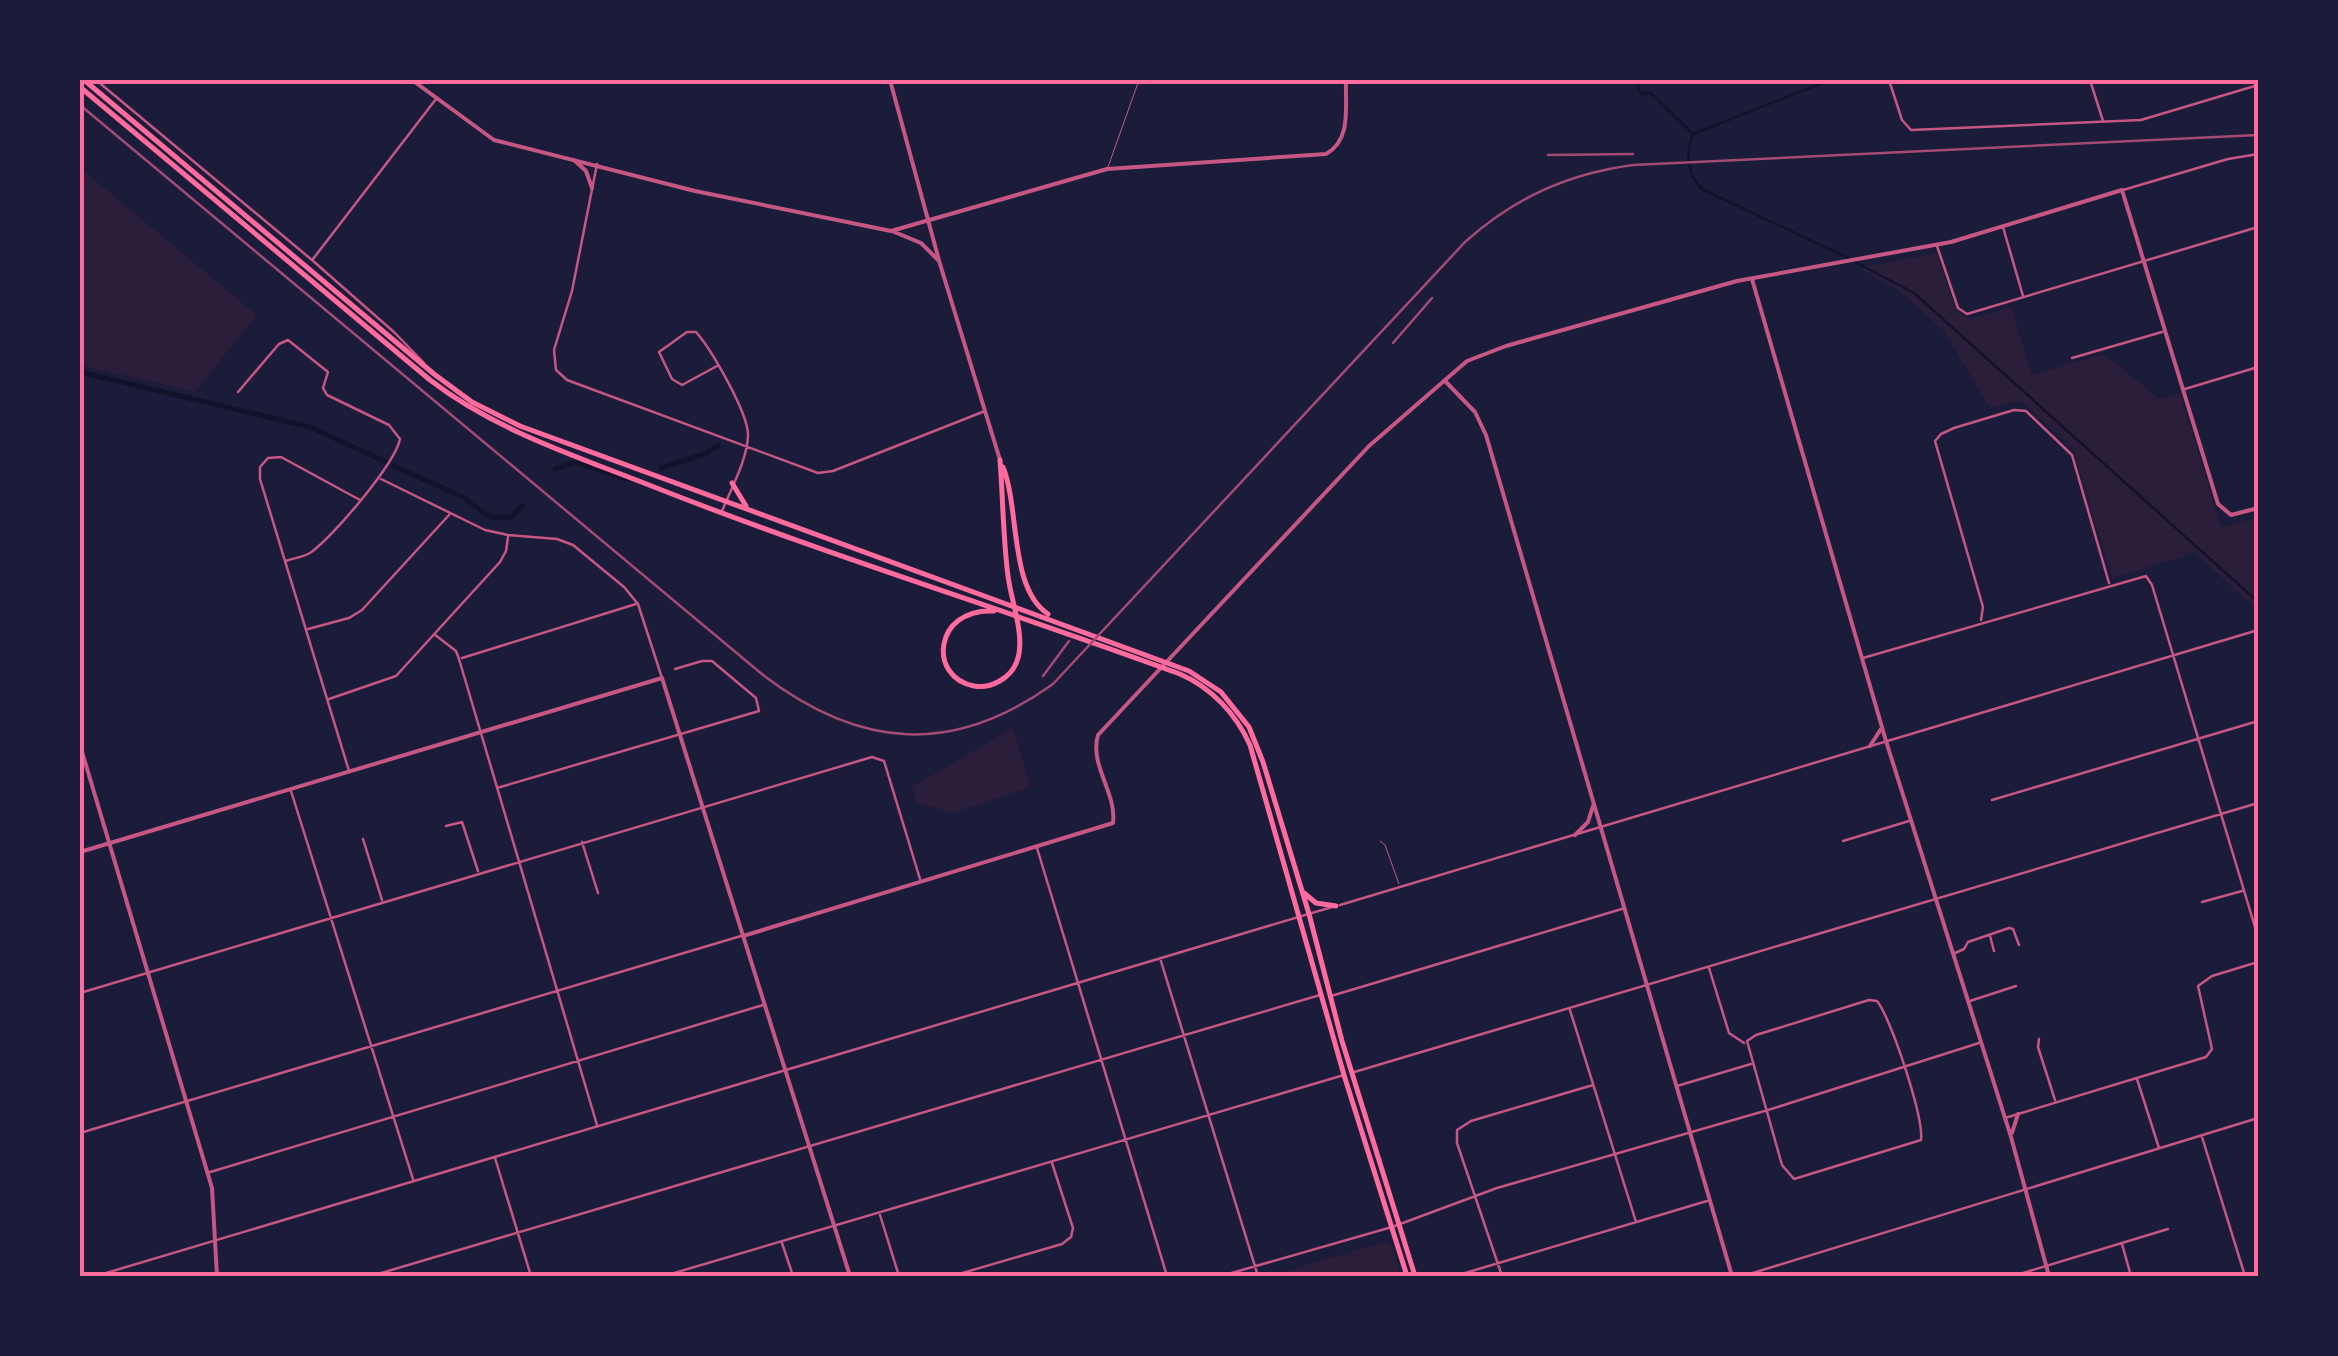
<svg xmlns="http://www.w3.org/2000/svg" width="2338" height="1356" font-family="Mulish,sans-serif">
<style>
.green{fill:#2a1e3b}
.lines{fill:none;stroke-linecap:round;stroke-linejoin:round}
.stream{stroke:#12122b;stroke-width:2.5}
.canal{stroke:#12122b;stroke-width:5}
.service{stroke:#c65784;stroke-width:1}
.minor{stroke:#c65784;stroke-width:2.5}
.tertiary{stroke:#c65784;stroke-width:4}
.trunk{stroke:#ff6b9d;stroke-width:5}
.rail{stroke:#a44b75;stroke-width:2.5}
.neatline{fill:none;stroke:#ff6b9d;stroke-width:4}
</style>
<rect width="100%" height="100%" fill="#1b1b3a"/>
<path class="green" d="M80,168L257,315L195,392L80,365Z
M1936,253L1956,311C1969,326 1994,311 2011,306L2032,375L2104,354L2159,399L2180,393L2221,527L2258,517V611L2195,553L2112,578L2073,448L2021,401L1990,408L1944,331L1898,290L1860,268Z
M1013,728L1031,787L952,813L916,802L912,787Z
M1385,1242L1392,1245L1401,1276H1269Z"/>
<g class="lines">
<path class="stream" d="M1640,80L1638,88L1641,94L1650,93L1658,100L1692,133
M1830,80L1693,134C1685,152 1688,176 1702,189L1848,258
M1855,262L1914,293L2258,602"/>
<path class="canal" d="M80,372L310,427L386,462
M394,466L463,497L490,517H512L522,506
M661,468L705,454L718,446
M555,469L575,462L627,479"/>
<path class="service" d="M1108,167L1139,80
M1380,841L1385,845L1399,884"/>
<path class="minor" d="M96,80L312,260L395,333L424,363
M1889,80L1902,120L1911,130L2141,120L2258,85
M2090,80L2103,121
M597,164L572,291L554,350L556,370L567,380L818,473L833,471L985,411
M2123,190L2228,159L2258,154
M2003,227L2023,296
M1937,246L1958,308L1967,314L2258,227
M313,259L436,99
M2072,358L2162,332
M717,366L682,385L672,379L659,352L687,332H696C711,349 749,414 748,436C747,460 731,489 722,511
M2185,389L2258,367
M238,392L279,344L288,340L328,372L323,388L327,395L389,425L400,439C395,464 332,538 310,553C303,557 294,558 286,561
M381,479L485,530L508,535L557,539L573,545L624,587L638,604L662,678
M1981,620L1983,607L1935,441L1941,434L1954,428L2014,410L2026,411L2072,455L2109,583
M308,629L349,618L362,610L449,515
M434,634L456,651L459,659L597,1125
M462,658L636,604
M1863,658L2146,576L2152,585L2258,937
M329,699L396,676L500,562L506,551L508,537
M349,771L260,479V467L268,458L281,457L360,500
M497,788L759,711L756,698L712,661H702L675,669
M291,791L413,1179
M1992,800L2258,721
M446,826L462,822L478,871
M363,839L382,900
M1843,841L1909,821
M582,842L598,893
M1037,848L1167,1276
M2202,902L2242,891
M1340,905L2258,630
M1990,936L1994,951
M1955,953L1964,949L1968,942L2009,928L2013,929L2019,945
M1160,958L1258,1276
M1709,968L1729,1033L1744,1043
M80,993L872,757L884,761L920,879
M1331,996L1625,908
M1869,1000L1877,1001C1891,1018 1924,1118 1921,1140L1794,1179L1782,1165L1747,1041L1756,1035Z
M1970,1001L2016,986
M1570,1010L1636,1222
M2039,1039L2038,1047L2055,1100
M1351,1073L2258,803
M2137,1079L2159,1148
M1677,1086L1751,1064
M2005,1118L2206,1057L2212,1049L2198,986L2212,976L2258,962
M80,1133L741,936
M2202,1137L2245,1276
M495,1158L531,1276
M207,1173L763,1005
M880,1215L899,1276
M782,1243L793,1276
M2122,1244L2131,1276
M96,1276L1332,907
M371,1276L1320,995
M664,1276L1344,1075
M952,1276L1062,1244L1071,1237L1073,1228L1052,1163
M1221,1276L1392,1227L1497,1188L1768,1110L1979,1043
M1455,1276L1707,1201
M1502,1276L1457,1143V1130L1471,1121L1593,1085
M1743,1276L2258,1118
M2013,1276L2168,1229"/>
<path class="tertiary" d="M412,80L494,140L695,191L891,231L1107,169L1326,154C1352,140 1345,106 1346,80
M890,80L940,264L1000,460
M574,160L586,171L592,188
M892,231L921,243L938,260
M1752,279L1886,741L2011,1137L2049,1276
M1445,381L1475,412L1486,435L1732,1276
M80,745L212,1188L217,1276
M1870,746L1881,729
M1575,835L1588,822L1593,806
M80,852L662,678L850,1276
M743,936L1113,823C1117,793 1089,765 1098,735L1369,446L1467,361L1506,346L1737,281L1951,242L2122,190L2218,504L2231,515L2258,508
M2012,1133L2018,1114"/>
<path class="trunk" d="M84,80L434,374L472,402L520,426L1189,671L1221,692L1249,727L1263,762L1309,914L1342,1041L1415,1276
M80,87L430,380C495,430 573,455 649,485C823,554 1004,609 1180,674C1212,688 1236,714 1250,745L1344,1075L1407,1276
M1003,467C1020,510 1009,588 1048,614
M732,483L746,506
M994,611C933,608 928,678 974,686C991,689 1011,678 1017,661C1026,637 1011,601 1008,576C1003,538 1003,498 1000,460
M1304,893L1316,903L1336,906"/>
<path class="rail" d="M80,105L763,675C860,749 953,756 1053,684L1465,242C1514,198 1567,174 1633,165L2258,135
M1548,155L1633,154
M1393,343L1432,298
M1043,676L1069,641"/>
</g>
<rect width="2338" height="1356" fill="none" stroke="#1b1b3a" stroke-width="165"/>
<rect x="82" y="82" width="2174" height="1192" class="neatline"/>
</svg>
